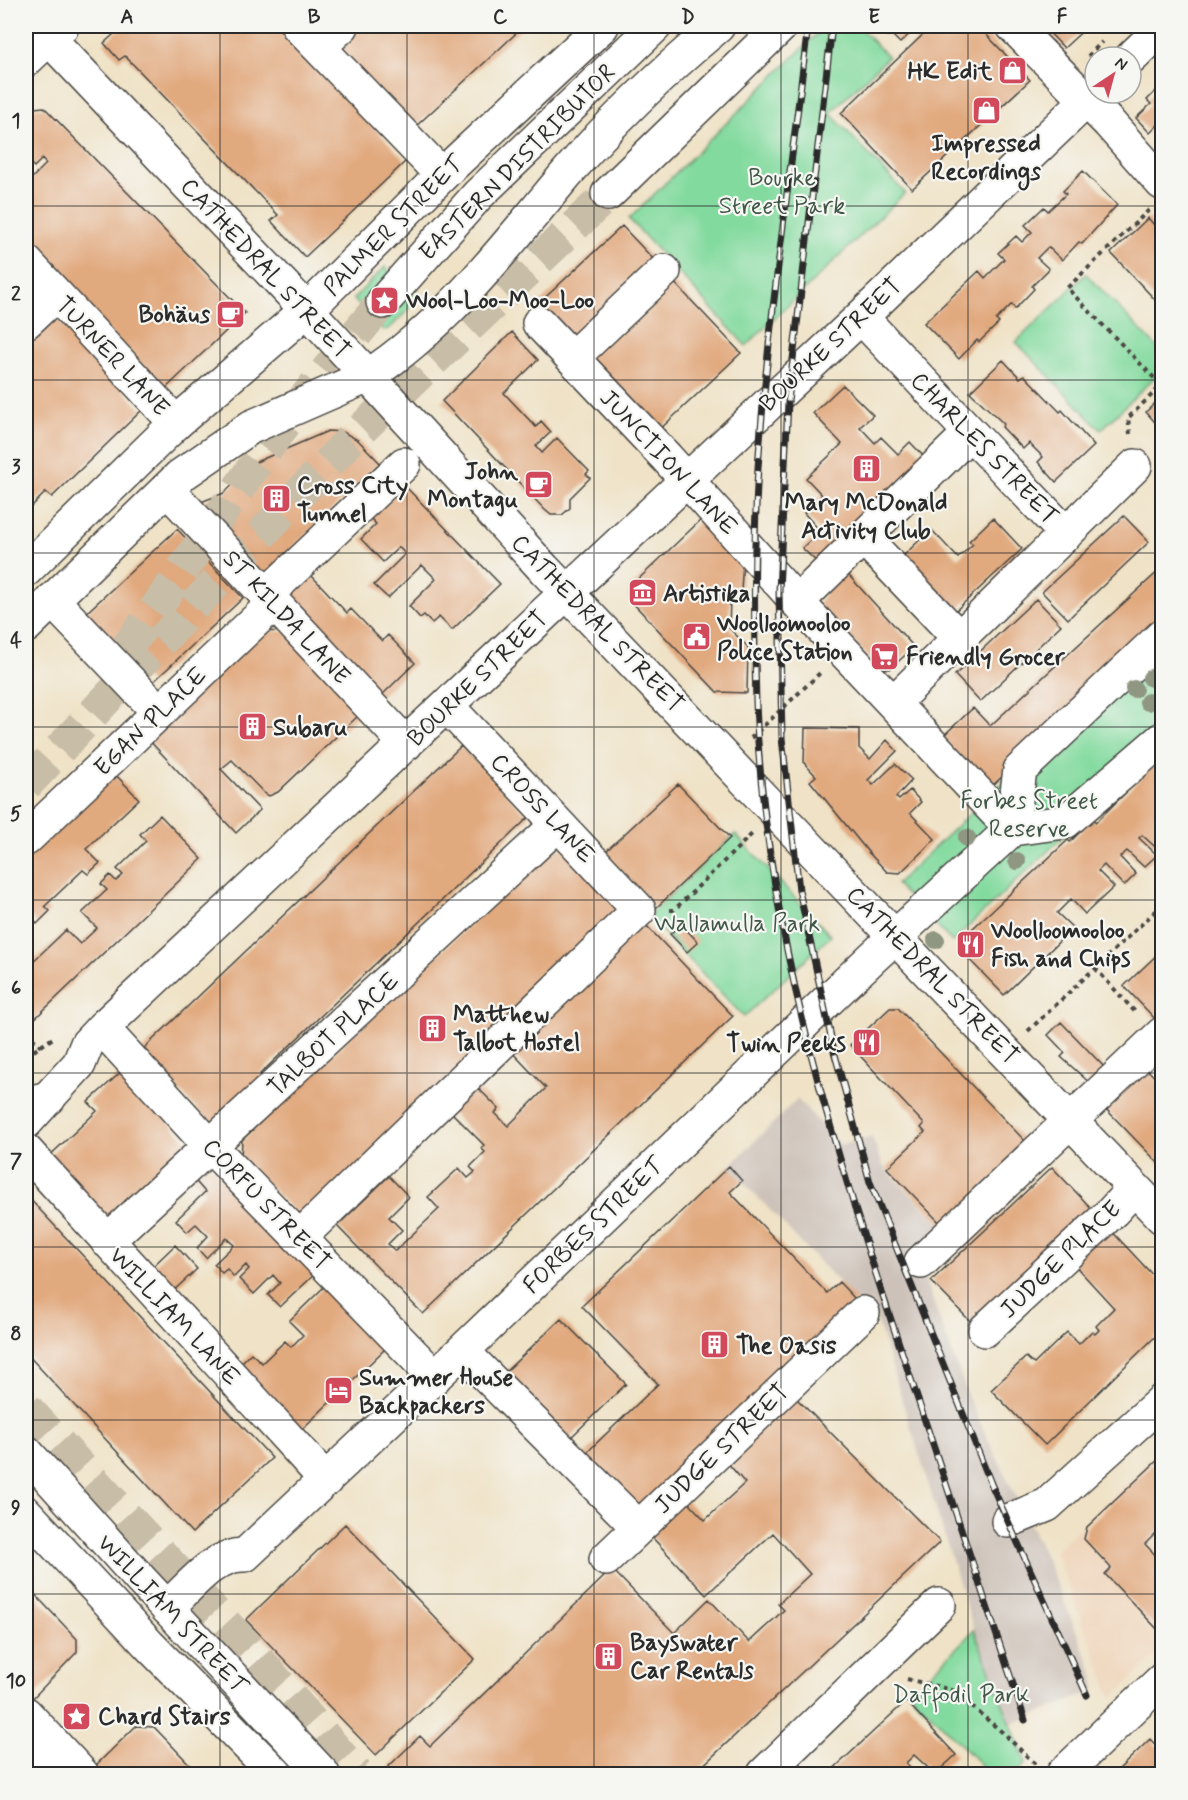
<svg xmlns="http://www.w3.org/2000/svg" width="1188" height="1800" font-family="Mynerve,sans-serif">
<style>
.built{fill:#efd6bc}
.industrial{fill:#cdc2b9}
.green{fill:#82da9e;stroke:#568264;stroke-width:1.5}
.building{fill:#e1a97e}
.lines{fill:none;stroke-linecap:round;stroke-linejoin:round}
.highway-tunnel{stroke:#c8bda7;stroke-width:33;stroke-dasharray:33 16;stroke-linecap:butt}
.minor-casing{stroke:#484642;stroke-width:36}
.major-casing{stroke:#484642;stroke-width:36}
.highway-casing{stroke:#484642;stroke-width:36}
.path{stroke:#484642;stroke-width:4;stroke-dasharray:4.5 4.5;stroke-linecap:butt}
.minor{stroke:#fff;stroke-width:33}
.major{stroke:#fff;stroke-width:33}
.highway{stroke:#fff;stroke-width:33}
.rail-casing{stroke:#2b2b2b;stroke-width:7}
.rail{stroke:#f6f6f2;stroke-width:4.5;stroke-dasharray:14;stroke-linecap:butt}
.tree{fill:#8f9681}
.grid{fill:none;stroke:#2b2b2b;stroke-width:1.5;stroke-opacity:0.55}
.labels{text-anchor:middle;stroke-width:4.5;stroke-linejoin:round;paint-order:stroke}
.poi-label{font-size:24px;font-weight:bold;fill:#2b2b2b;stroke:#f6f6f2;text-anchor:start}
.street-label{font-size:24px;fill:#2b2b2b;stroke:#f6f6f2}
.park-label{font-size:24px;fill:#415748;stroke:#f6f6f2}
.neatline{fill:none;stroke:#2b2b2b;stroke-width:2}
.grid-label{font-size:20px;text-anchor:middle;font-weight:bold;fill:#2b2b2b}
</style>
<rect width="100%" height="100%" fill="#f6f6f2"/>
<filter id="ink" filterUnits="userSpaceOnUse"><feTurbulence type="fractalNoise" baseFrequency=".0167" numOctaves="2"/><feDisplacementMap in="SourceGraphic" scale="12" xChannelSelector="R" yChannelSelector="G"/><feConvolveMatrix kernelMatrix="1 2 1 2 8 2 1 2 1" color-interpolation-filters="sRGB"/></filter>
<filter id="wash" filterUnits="userSpaceOnUse"><feTurbulence type="fractalNoise" baseFrequency=".008" numOctaves="4" result="noise"/><feDisplacementMap in="SourceGraphic" scale="24" xChannelSelector="R" yChannelSelector="G"/><feGaussianBlur stdDeviation="1.35" result="paint"/><feColorMatrix in="noise" values="0 0 0 0 0 0 0 0 0 0 0 0 0 0 0 0 0 1.4 0 .05"/><feComposite in="paint" operator="in"/></filter>
<g filter="url(#wash)">
<rect width="100%" height="100%" fill="#efe2c6"/>
<path class="built" d="M1162,1449V1649L1112,1698L1055,1552Z"/>
<path class="industrial" d="M797,1099L841,1145L872,1137L883,1166L946,1230L917,1258L971,1404L1049,1565L1095,1677V1691L1011,1724L974,1630L871,1301L863,1308L729,1167Z"/>
<path class="green" d="M825,26H858L888,57L830,113L905,193L746,346L629,219Z
M385,267L418,300L389,329L383,330L353,299Z
M1086,274L1162,352V370L1101,430L1016,342Z
M1162,631V743L952,942L896,884Z
M735,834L831,936L744,1017L648,916Z
M974,1630L1026,1763L1015,1774H990L911,1694Z"/>
<g id="blocks">
<path class="building" d="M123,26H276L406,161L305,257L271,221L278,215L125,56L119,60L104,43Z
M360,26H524L413,129L337,47Z
M887,26H918L900,43L891,34L888,36L882,30Z
M932,26H978L1030,80L912,189L841,113Z
M1043,26H1088L1064,48Z
M1162,85V121L1150,133L1136,118L1151,104L1147,100Z
M44,107L245,313L164,390L26,243V184L46,164L42,159L34,167L28,161L26,163V116L34,108Z
M1083,171L1117,205L1082,244L1079,242L1062,260L1048,247L1037,258L1049,269L1032,286L1034,289L1015,309L1012,304L996,320L999,323L979,342L977,340L959,359L924,323L979,271L985,278L1004,259L998,253L1016,236L1022,242L1032,232L1025,225L1044,207L1048,211L1066,194L1063,191Z
M1148,218L1162,234V307L1111,253Z
M622,226L657,263L571,344L535,307Z
M670,278L741,353L656,433L585,358Z
M52,319H57L142,410L52,497L46,492L26,512V343Z
M512,332L538,360L504,393L536,427L541,421L551,432L536,446L542,453L557,438L589,471L586,474L590,478L570,498V508L562,515H551L545,510L442,401Z
M1003,360L1020,378L1024,375L1060,412L1062,410L1094,446L1056,482L1038,462L1043,457L1029,443L1023,449L1002,427L1004,424L970,392Z
M843,385L873,415L860,427L875,443L881,437L898,454L910,442L927,460L818,563L802,548L820,531L804,513L822,495L806,478L842,444L813,413Z
M1162,396V430L1146,412Z
M328,431L343,432L358,440L380,463L262,577L193,505L224,493L256,462Z
M404,485L500,584L452,630L439,617L432,623L424,615L420,618L409,606L436,579L422,565L388,598L374,585L405,554L399,547L383,562L361,539L376,524L370,518Z
M705,516L743,559L741,591L730,600L729,628L748,647L747,693L717,692L628,598L629,588Z
M1124,516L1149,542L1068,619L1042,592Z
M993,518L1022,549L952,614L900,559L931,529L958,558L973,544L969,541Z
M177,529L243,598L151,684L85,614Z
M842,568L914,647L890,669L879,668L818,604Z
M1162,568V625L990,788L942,737L973,708L990,726Z
M308,572L347,613L351,609L382,641L388,635L415,663L380,697L284,595Z
M1036,599L1061,625L980,702L955,675Z
M287,631L358,709L357,717L278,792L269,796L264,793L232,760L221,769L260,810L236,833L147,738L261,632Z
M805,728L859,729V748L870,759L887,740L897,751L868,780L873,785L895,764L912,780L896,797L899,800L910,790L921,802L910,813L935,839L900,873L887,872L869,853L810,781L816,776L804,763Z
M461,746L529,817L260,1074L265,1078L214,1127L141,1051Z
M1162,757V828L1158,823L1157,825L1162,832V853L1142,835L1139,838L1157,855L1144,867L1127,851L1120,857L1136,874L1124,886L1104,865L1098,871L1114,887L1085,914L1071,899L1057,913L1073,928L1004,995L958,948L959,941L1068,840L1070,842L1093,819L1096,822Z
M114,773L139,799L86,849L100,863L88,874L83,870L45,906L50,911L37,924L26,912V858Z
M678,784L730,838L656,908L604,853Z
M160,815L202,859L26,1027V968L66,930L80,944L97,928L82,913L107,890L101,884L110,875L116,881L123,875L117,869L146,841L140,834Z
M551,848H567L620,904L619,916L311,1214L295,1212L241,1159L242,1140Z
M642,921L733,1016L423,1314L337,1226L389,1176L409,1197L389,1217L402,1230L388,1244L395,1251L439,1209L428,1197L459,1168L468,1178L475,1172L470,1167L485,1152L481,1148L484,1145L446,1107L472,1082L499,1109L495,1113L508,1126L546,1088L509,1049Z
M681,924L698,942L687,952L670,934Z
M1162,950V1018L1158,1022L1124,986Z
M890,1008H898L1024,1140V1148L943,1226L887,1168L925,1132L921,1128L924,1124L850,1045Z
M1061,1022L1106,1069L1091,1084L1061,1057L1065,1053L1048,1035Z
M1145,1067L1162,1085V1167L1104,1107Z
M121,1072L192,1147L107,1227L44,1161L97,1111L88,1102Z
M207,1162L316,1273L280,1307L268,1295L280,1283L273,1275L254,1294L239,1279L249,1269L246,1265L234,1277L227,1269L222,1273L214,1264L234,1245L226,1238L206,1258L197,1248L208,1236L196,1224L187,1232L176,1220L205,1192L191,1176Z
M729,1166L742,1181L730,1192L827,1293L839,1282L856,1300L643,1504L625,1503L581,1458L658,1384L582,1306Z
M1052,1167L1092,1209L972,1323L931,1281Z
M26,1195L272,1458L192,1533L26,1353Z
M1105,1224L1162,1285V1330L1045,1445L991,1390L1026,1357L1034,1364L1067,1332L1079,1344L1092,1331L1095,1334L1099,1330L1096,1326L1114,1308L1069,1259Z
M175,1245L197,1269L170,1294L148,1271Z
M326,1285L386,1348L297,1434L235,1369L251,1353L262,1363L285,1341L291,1347L303,1335L289,1321Z
M561,1319L626,1384L564,1444L499,1378Z
M794,1396L940,1542L694,1774H394L388,1767L420,1736L430,1746L612,1569L674,1633L709,1599L749,1642L784,1610L778,1604L810,1574L773,1533L706,1595L649,1534L686,1500L705,1520L745,1483L726,1461Z
M1162,1456V1527L1145,1544L1162,1562V1634L1105,1574L1111,1568L1084,1539L1087,1527Z
M345,1524L475,1659L376,1755L246,1620Z
M26,1585L77,1639V1652L31,1700L26,1694Z
M906,1701L956,1755L935,1774L914,1755L906,1763L910,1767L905,1772L908,1774H828Z
M136,1726L154,1727L199,1774H99L93,1768Z
M1150,1739L1162,1752V1774H1114Z"/>
</g>
</g>
<g filter="url(#ink)">
<use href="#blocks" fill-opacity="0" stroke="#484642" stroke-width="1.5"/>
<g class="lines">
<path class="highway-tunnel" d="M125,650C161,603 193,554 227,505C275,434 328,367 383,302
M26,785L348,442L608,194
M26,1408L248,1648L357,1774"/>
<defs>
<path id="minor" d="M37,26L307,310
M298,26L442,175
M1013,26L1109,123L1162,183
M319,47L342,26
M1131,58L1162,28
M26,60L62,26
M26,262L176,423
M861,317L1066,534
M26,322L56,294
M539,323L666,457L797,602L970,433
M572,358L664,271
M368,376L544,569L1162,1217
M167,489L406,744
M863,537L959,638
M266,595L404,464
M52,600L159,712
M797,602L1012,829
M893,703L1135,466
M1012,829L1020,770L1162,636
M26,839L274,603
M102,1028L211,1147L435,1377
M26,1122L79,1064L87,1044L102,1028L861,317L1095,92
M26,1151L326,1480
M300,1237L639,910L447,706
M107,1241L557,825
M921,1262L1162,1034
M985,1330L1113,1211L1134,1188
M462,1351L638,1527
M1008,1521L1047,1505L1162,1401
M606,1559L863,1313
M167,1608C188,1589 214,1553 245,1555L462,1351L871,959L1012,829L1065,822L1162,739
M26,1714L82,1774
M26,1767L52,1743
M764,1774L939,1605
M1063,1774L1162,1680"/>
<path id="major" d="M26,570L176,423L307,310L442,175L602,26
M26,626L180,476L251,427L368,376L307,310
M26,1452L141,1580L323,1774
M26,1513L149,1645L276,1774"/>
<path id="highway" d="M608,194L781,26
M383,302L478,195L655,26
M368,376C450,322 506,245 568,172C611,122 668,68 718,26
M26,1103L49,1098"/>
</defs>
<use href="#minor" class="minor-casing"/>
<use href="#major" class="major-casing"/>
<use href="#highway" class="highway-casing"/>
<path class="path" d="M1088,56L1102,42
M1149,210L1067,288L1161,385
M1130,434L1128,418L1162,385
M751,738L821,672
M670,910H674L752,834
M1095,968L1137,1014
M26,1031L41,1047
M1028,1031L1162,905
M26,1056L53,1038
M907,1679L952,1690L1002,1732L1035,1764"/>
<use href="#minor" class="minor"/>
<use href="#major" class="major"/>
<use href="#highway" class="highway"/>
<defs>
<path id="rail" d="M808,26C791,172 768,321 758,468C753,546 754,625 756,703C764,939 842,1176 917,1397C953,1505 989,1612 1025,1720
M832,26L788,402L779,591L782,738L799,890L834,1051L870,1182L992,1486L1087,1695"/>
</defs>
<use href="#rail" class="rail-casing"/>
<use href="#rail" class="rail"/>
</g>
<g class="tree">
<circle cx="1151" cy="678" r="9"/>
<circle cx="1134" cy="689" r="9"/>
<circle cx="1148" cy="702" r="9"/>
<circle cx="967" cy="838" r="9"/>
<circle cx="1017" cy="861" r="9"/>
<circle cx="936" cy="940" r="9"/>
</g>
</g>
<path class="grid" d="M220,26V1774M407,26V1774M594,26V1774M781,26V1774M968,26V1774M26,206H1162M26,380H1162M26,553H1162M26,727H1162M26,900H1162M26,1073H1162M26,1247H1162M26,1420H1162M26,1594H1162"/>
<defs>
<symbol id="shop-square" viewBox="-11 -11 22 22"><rect x="-9" y="-9" width="18" height="18" rx="4" fill="#d1495b" stroke="#f6f6f2"/><path d="M-5-2.5h2.3a2.7 3.5 0 0 1 5.4 0H5L5.5 6h-11ZM-1.5-2.5h3a1.5 2.3 0 0 0-3 0Z" fill="#fff"/></symbol>
<symbol id="sight-square" viewBox="-11 -11 22 22"><rect x="-9" y="-9" width="18" height="18" rx="4" fill="#d1495b" stroke="#f6f6f2"/><path d="M0-6L1.8-2.2L6-1.7L2.9 1.2L3.7 5.4L0 3.3L-3.7 5.4L-2.9 1.2L-6-1.7L-1.8-2.2Z" fill="#fff"/></symbol>
<symbol id="cafe-square" viewBox="-11 -11 22 22"><rect x="-9" y="-9" width="18" height="18" rx="4" fill="#d1495b" stroke="#f6f6f2"/><path d="M-5.5-4.5H6V0H3Q3 3.5 0 3.5H-2.5Q-5.5 3.5-5.5 0ZM3-3.2v2h1.7v-2ZM-6 4.5H4V6H-6Z" fill="#fff"/></symbol>
<symbol id="building-square" viewBox="-11 -11 22 22"><rect x="-9" y="-9" width="18" height="18" rx="4" fill="#d1495b" stroke="#f6f6f2"/><path d="M-4-6H4V6H1V3H-1V6H-4ZM-2.5-4.3h1.7v1.8h-1.7ZM.8-4.3h1.7v1.8H.8ZM-2.5-1h1.7V.8h-1.7ZM.8-1h1.7V.8H.8Z" fill="#fff"/></symbol>
<symbol id="museum-square" viewBox="-11 -11 22 22"><rect x="-9" y="-9" width="18" height="18" rx="4" fill="#d1495b" stroke="#f6f6f2"/><path d="M0-6L6-3V-2H-6V-3ZM-5-1h2V3h-2ZM-1-1h2V3h-2ZM3-1h2V3H3ZM-6 4H6V6H-6Z" fill="#fff"/></symbol>
<symbol id="civic-square" viewBox="-11 -11 22 22"><rect x="-9" y="-9" width="18" height="18" rx="4" fill="#d1495b" stroke="#f6f6f2"/><path d="M-.6-6.5H3V-4.5H.6V-3L4-1V1h2V6H-6V1h2V-1L-.6-3ZM-1.2 2.5V6h2.4V2.5Z" fill="#fff"/></symbol>
<symbol id="supermarket-square" viewBox="-11 -11 22 22"><rect x="-9" y="-9" width="18" height="18" rx="4" fill="#d1495b" stroke="#f6f6f2"/><path d="M-6-5.5h2.5l.6 2H6L4.5 2H-2.5L-4.4-4H-6ZM-1.5 3.2a1.3 1.3 0 1 0 .1 0ZM3 3.2a1.3 1.3 0 1 0 .1 0Z" fill="#fff"/></symbol>
<symbol id="restaurant-square" viewBox="-11 -11 22 22"><rect x="-9" y="-9" width="18" height="18" rx="4" fill="#d1495b" stroke="#f6f6f2"/><path d="M-5-6h1v4h1v-4h1v4h1v-4h1v5L-1.5 .5V6h-2V.5L-5-1ZM5-6V6H3V1.5H1.5Q1.5-4 5-6Z" fill="#fff"/></symbol>
<symbol id="hotel-square" viewBox="-11 -11 22 22"><rect x="-9" y="-9" width="18" height="18" rx="4" fill="#d1495b" stroke="#f6f6f2"/><path d="M-6-4.5h1.5V1H6V5H4.5V3h-9V5H-6ZM-4 0a1.8 1.8 0 1 1 3.6 0ZM.5 0V-2.5h3Q6-2.5 6 0Z" fill="#fff"/></symbol>
</defs>
<g fill-rule="evenodd">
<use href="#shop-square" x="996" y="54" width="33" height="33"/>
<use href="#shop-square" x="970" y="94" width="33" height="33"/>
<use href="#sight-square" x="368" y="284" width="33" height="33"/>
<use href="#cafe-square" x="214" y="298" width="33" height="33"/>
<use href="#building-square" x="850" y="452" width="33" height="33"/>
<use href="#cafe-square" x="522" y="468" width="33" height="33"/>
<use href="#building-square" x="260" y="482" width="33" height="33"/>
<use href="#museum-square" x="626" y="576" width="33" height="33"/>
<use href="#civic-square" x="680" y="620" width="33" height="33"/>
<use href="#supermarket-square" x="868" y="640" width="33" height="33"/>
<use href="#building-square" x="236" y="710" width="33" height="33"/>
<use href="#restaurant-square" x="954" y="928" width="33" height="33"/>
<use href="#building-square" x="416" y="1012" width="33" height="33"/>
<use href="#restaurant-square" x="850" y="1026" width="33" height="33"/>
<use href="#building-square" x="698" y="1328" width="33" height="33"/>
<use href="#hotel-square" x="322" y="1374" width="33" height="33"/>
<use href="#building-square" x="592" y="1640" width="33" height="33"/>
<use href="#sight-square" x="60" y="1700" width="33" height="33"/>
</g>
<g class="labels">
<g class="poi-label">
<text x="992" y="79" text-anchor="end">HK Edit</text>
<text x="986" y="151" text-anchor="middle">Impressed<tspan x="986" dy="28">Recordings</tspan></text>
<text x="406" y="308">Wool-Loo-Moo-Loo</text>
<text x="210" y="322" text-anchor="end">Bohäus</text>
<text x="518" y="479" text-anchor="end">John<tspan x="518" dy="28">Montagu</tspan></text>
<text x="297" y="493">Cross City<tspan x="297" dy="28">Tunnel</tspan></text>
<text x="866" y="510" text-anchor="middle">Mary McDonald<tspan x="866" dy="28">Activity Club</tspan></text>
<text x="663" y="601">Artistika</text>
<text x="717" y="631">Woolloomooloo<tspan x="717" dy="28">Police Station</tspan></text>
<text x="906" y="664">Friendly Grocer</text>
<text x="273" y="735">Subaru</text>
<text x="991" y="938">Woolloomooloo<tspan x="991" dy="28">Fish and Chips</tspan></text>
<text x="453" y="1022">Matthew<tspan x="453" dy="28">Talbot Hostel</tspan></text>
<text x="846" y="1051" text-anchor="end">Twin Peeks</text>
<text x="736" y="1353">The Oasis</text>
<text x="359" y="1385">Summer House<tspan x="359" dy="28">Backpackers</tspan></text>
<text x="630" y="1650">Bayswater<tspan x="630" dy="28">Car Rentals</tspan></text>
<text x="98" y="1724">Chard Stairs</text>
</g>
<g class="street-label">
<text transform="translate(517 162) rotate(-45)" y="8">EASTERN DISTRIBUTOR</text>
<text transform="translate(393 225) rotate(-45)" y="8">PALMER STREET</text>
<text transform="translate(266 268) rotate(47)" y="8">CATHEDRAL STREET</text>
<text transform="translate(830 344) rotate(-43)" y="8">BOURKE STREET</text>
<text transform="translate(113 356) rotate(47)" y="8">TURNER LANE</text>
<text transform="translate(985 448) rotate(46)" y="8">CHARLES STREET</text>
<text transform="translate(669 462) rotate(47)" y="8">JUNCTION LANE</text>
<text transform="translate(287 617) rotate(47)" y="8">ST KILDA LANE</text>
<text transform="translate(598 623) rotate(46)" y="8">CATHEDRAL STREET</text>
<text transform="translate(477 678) rotate(-44)" y="8">BOURKE STREET</text>
<text transform="translate(150 721) rotate(-44)" y="8">EGAN PLACE</text>
<text transform="translate(543 808) rotate(47)" y="8">CROSS LANE</text>
<text transform="translate(933 975) rotate(46)" y="8">CATHEDRAL STREET</text>
<text transform="translate(333 1034) rotate(-43)" y="8">TALBOT PLACE</text>
<text transform="translate(267 1204) rotate(46)" y="8">CORFU STREET</text>
<text transform="translate(593 1225) rotate(-44)" y="8">FORBES STREET</text>
<text transform="translate(1060 1259) rotate(-44)" y="8">JUDGE PLACE</text>
<text transform="translate(175 1316) rotate(47)" y="8">WILLIAM LANE</text>
<text transform="translate(721 1448) rotate(-44)" y="8">JUDGE STREET</text>
<text transform="translate(173 1614) rotate(47)" y="8">WILLIAM STREET</text>
</g>
<g class="park-label">
<text x="782" y="185">Bourke<tspan x="782" dy="28">Street Park</tspan></text>
<text x="1029" y="808">Forbes Street<tspan x="1029" dy="28">Reserve</tspan></text>
<text x="737" y="931">Wallamulla Park</text>
<text x="961" y="1702">Daffodil Park</text>
</g>
</g>
<rect width="1188" height="1800" fill="none" stroke="#f6f6f2" stroke-width="66"/>
<g transform="translate(1113 75) rotate(36)"><circle r="28" fill="#f6f6f2" stroke="#a5a5a2" stroke-width="1.5"/>
<path d="M0-4.5L10 22L0 15L-10 22Z" fill="#d1495b"/>
<text y="-9" font-size="16" font-weight="bold" text-anchor="middle" fill="#2b2b2b">N</text>
</g>
<rect x="33" y="33" width="1122" height="1734" class="neatline"/>
<g class="grid-label">
<text x="127" y="23">A</text>
<text x="314" y="23">B</text>
<text x="500" y="23">C</text>
<text x="688" y="23">D</text>
<text x="874" y="23">E</text>
<text x="1062" y="23">F</text>
<text x="16" y="127">1</text>
<text x="16" y="300">2</text>
<text x="16" y="473">3</text>
<text x="16" y="647">4</text>
<text x="16" y="820">5</text>
<text x="16" y="994">6</text>
<text x="16" y="1167">7</text>
<text x="16" y="1340">8</text>
<text x="16" y="1514">9</text>
<text x="16" y="1687">10</text>
</g>
</svg>
